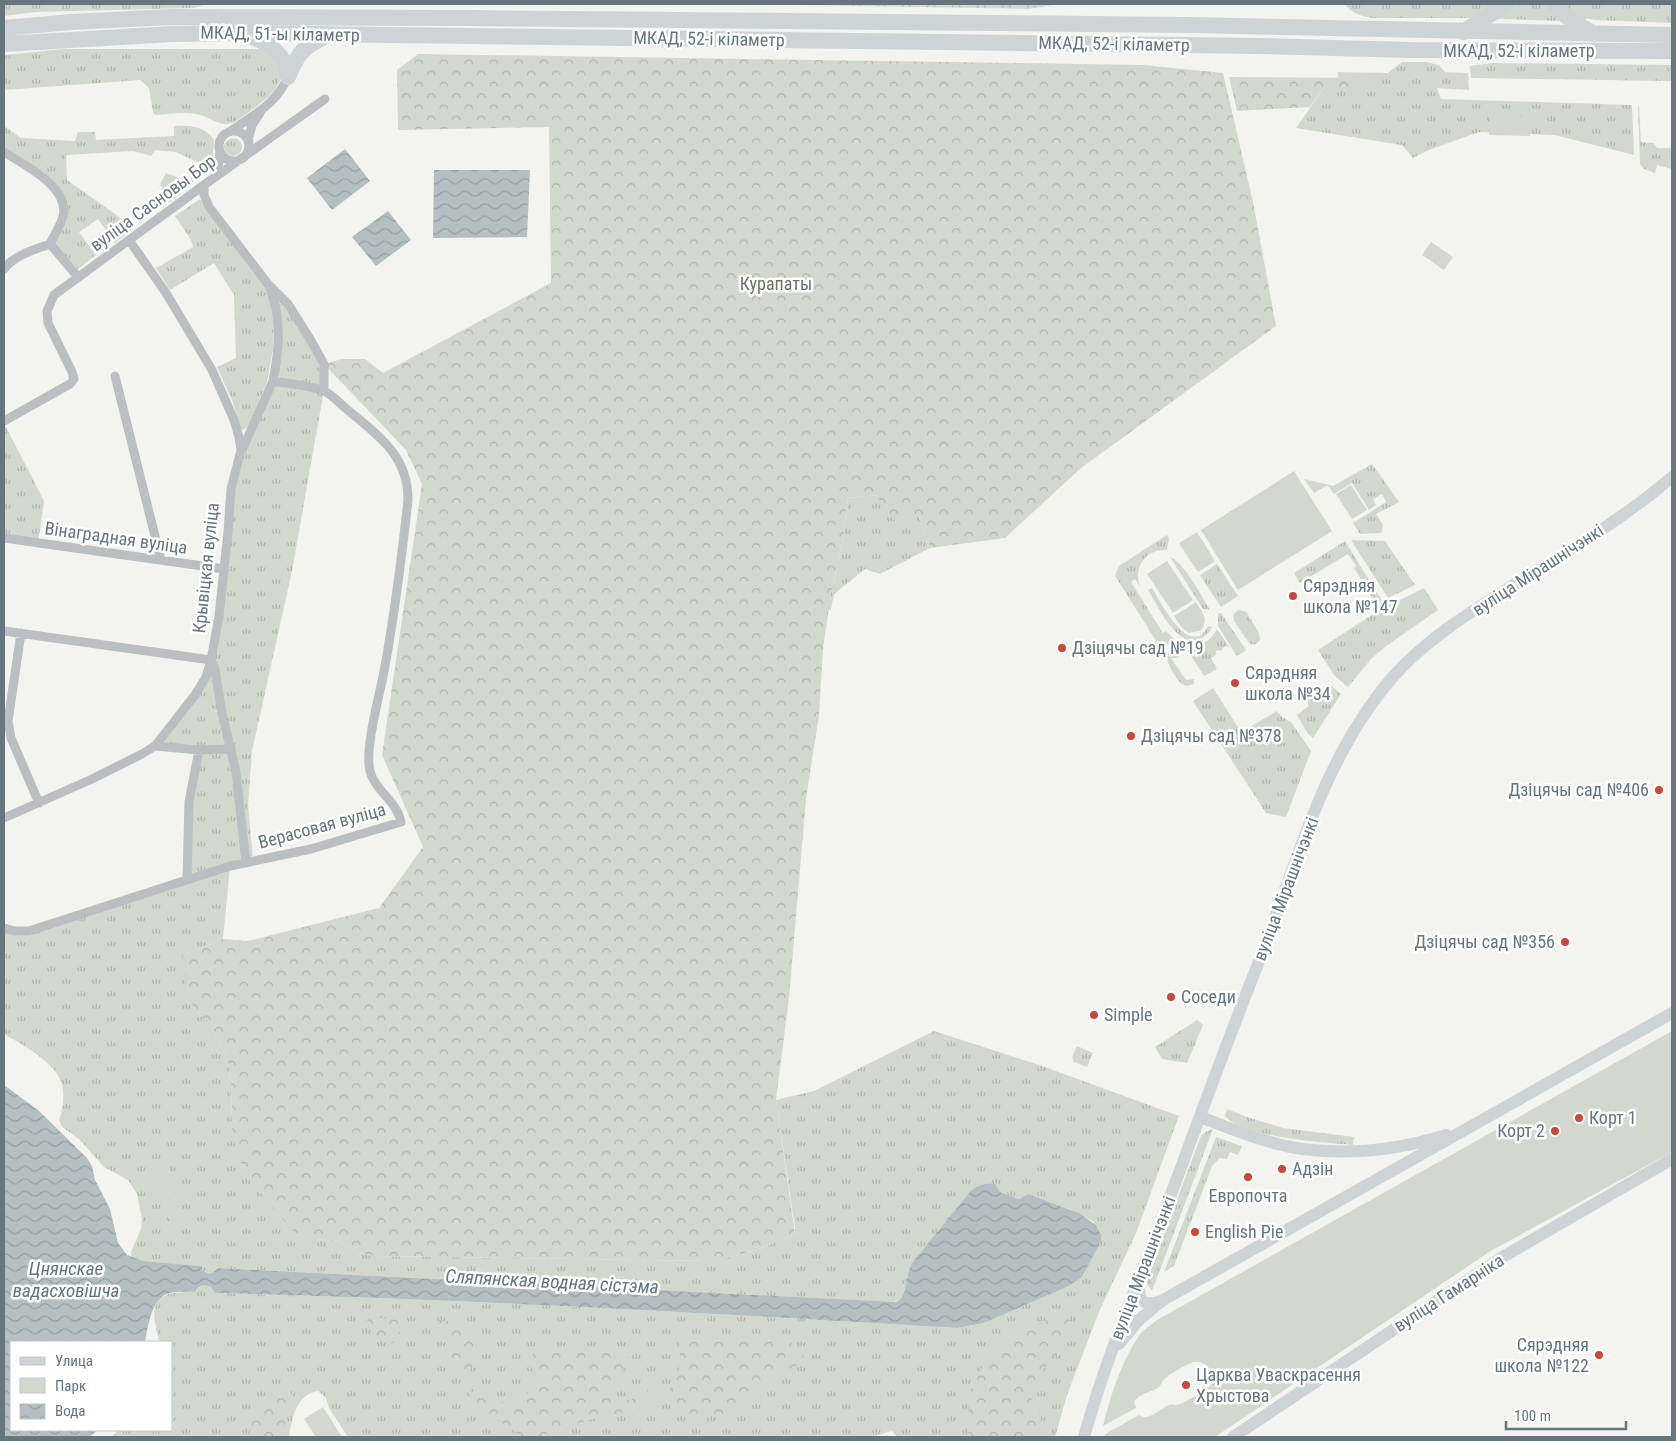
<svg xmlns="http://www.w3.org/2000/svg" width="1676" height="1441" font-family="'Roboto Condensed',sans-serif">
<style>
.grass{fill:url(#grass-tufts)}
.forest{fill:url(#forest-crowns)}
.green{fill:#d3d8cf}
.water{fill:url(#water-waves)}
.lines{fill:none;stroke-linecap:round;stroke-linejoin:round}
.street{stroke:#bbbfc1;stroke-width:9}
.secondary{stroke:#ced4d6;stroke-width:12}
.highway{stroke:#ced4d6;stroke-width:16}
.poi-dot{fill:#cd4636;stroke:#fff;stroke-width:2}
.labels{text-anchor:middle;stroke-width:5;stroke-linejoin:round;paint-order:stroke}
.street-label{font-size:18px;fill:#66767d;stroke:#fff}
.park-label{font-size:18px;fill:#697564;stroke:#fff}
.poi-label{font-size:18px;fill:#66767d;stroke:#fff;text-anchor:start}
.water-label{font-size:19px;font-style:italic;fill:#62777b;stroke:#fff}
</style>
<defs>
<pattern id="grass-tufts" width="24" height="20" patternUnits="userSpaceOnUse" patternTransform="scale(1.25)"><rect width="24" height="20" fill="#d3d8cf"/><path d="M3 7l-1-3M5 7V3M7 7l1-3M15 17l-1-3M17 17v-4M19 17l1-3" fill="none" stroke="#afb4ad"/></pattern>
<pattern id="forest-crowns" width="20" height="18" patternUnits="userSpaceOnUse" patternTransform="scale(1.25)"><rect width="20" height="18" fill="#d3d8cf"/><path d="M2 6a3 3 0 1 1 6 0M12 15a3 3 0 1 1 6 0" fill="none" stroke="#afb4ad"/></pattern>
<pattern id="water-waves" width="16" height="10" patternUnits="userSpaceOnUse" patternTransform="scale(1.25)"><rect width="16" height="10" fill="#b3bfc1"/><path d="M0 5q4-4 8 0t8 0" fill="none" stroke="#95a0a2"/></pattern>
</defs>
<rect width="100%" height="100%" fill="#f3f3f0"/>
<path class="grass" d="M4,4H208L194,8L36,12L4,16Z
M1345,4H1503L1470,18H1373C1361,16 1352,14 1345,4Z
M1517,4H1548L1564,21L1498,19Z
M1560,4H1672V23L1596,20L1583,18Z
M64,49H261C307,78 261,103 235,122C221,128 213,119 201,115C186,111 170,114 156,115L153,113L149,88L140,80L4,90V55Z
M1402,62H1426L1439,65L1445,72L1468,73L1469,90L1437,88L1441,99L1632,105L1634,155L1555,135L1479,132L1429,150L1413,158L1402,145L1296,128L1324,88H1337L1338,72L1388,73Z
M1492,63L1672,65V81L1471,78L1470,66Z
M1639,105L1641,142L1654,143L1657,148H1672V169L1657,165L1655,173L1644,169L1640,164L1638,107Z
M4,126L21,138L75,141L78,132H95L96,140L174,136V126C189,125 206,126 214,140L212,169L176,152L155,150L151,156L133,151L66,155L67,180L132,226V230L115,243L98,219L79,232L96,255L78,269L53,244C65,219 77,203 52,181L4,148Z
M224 147a9 9 0 1 1 18 0a9 9 0 1 1-18 0Z
M166,173L187,181L192,177L194,180L192,185L170,202L164,200L168,197L160,184Z
M200,199L206,210L265,286L274,311L273,349L267,382L249,425L244,430L241,429L240,426L232,400L217,367L236,358L234,295L214,263L170,290L156,268L193,247L191,240L175,216Z
M282,297L324,364V390L292,571L252,751L248,805L253,861L230,867L223,939L183,955L198,1013L205,1020L221,1044L228,1063L231,1082L232,1128L318,1239L339,1242L359,1253L374,1256L709,1261C740,1256 766,1247 795,1234V1228L776,1100L814,1091L934,1031L1042,1066L1179,1116L1136,1233L1099,1312L1067,1395L1055,1437H897L892,1431L871,1437H348L329,1408L326,1398L318,1391C296,1395 292,1418 289,1437H111L119,1430H171V1342H159C158,1335 156,1329 155,1322C150,1292 172,1292 195,1292C199,1286 204,1284 211,1287L216,1293C463,1299 710,1313 957,1328L984,1323L1067,1287L1081,1277L1094,1222L1072,1210L1028,1194L1019,1199L1000,1192L967,1197L912,1263C905,1275 909,1299 893,1302L217,1268C213,1273 210,1275 203,1273L199,1266L143,1261L132,1258L131,1252L141,1229L142,1219L137,1194L128,1180L104,1167L79,1139L62,1127L59,1120C64,1107 66,1087 57,1074C48,1059 20,1043 4,1034V928L15,931L187,880L189,802L199,750L155,746L195,695L211,660L233,476L273,381L275,300Z
M4,423L44,501L38,543L4,538Z
M1372,464L1399,502L1376,514L1383,525L1381,533L1360,534L1353,523L1386,502L1382,494L1373,499L1376,505L1369,510L1352,483L1334,494L1328,486H1326L1314,493L1304,479L1333,486Z
M876,495L918,514L930,548L880,574L865,569L834,594L831,609L828,611L831,594L842,544L848,498Z
M1167,535L1169,538L1167,550C1146,549 1133,566 1140,587L1135,579L1131,582L1163,633L1166,631L1177,642L1160,647L1115,576L1119,566Z
M1351,540L1385,541L1415,585L1388,598Z
M1345,541L1382,601L1376,604L1354,568L1356,566L1348,554L1300,583L1294,573Z
M1170,557C1184,562 1202,597 1210,610L1203,609Z
M1217,564L1238,596L1221,607L1200,575Z
M1152,588C1160,601 1190,661 1208,626L1212,627C1209,633 1204,638 1198,640C1175,646 1158,605 1148,590Z
M1424,588L1438,610L1386,646L1371,659L1348,687L1334,675L1318,650L1378,611Z
M1238,610L1244,611L1247,613L1259,633L1260,640C1258,644 1253,646 1249,643L1234,621L1233,615Z
M1219,613H1221L1246,650L1237,656L1218,626V614Z
M1217,629L1229,647L1225,646L1221,651L1219,650L1216,651V655L1211,658L1217,669L1204,676L1184,645C1199,647 1210,643 1217,629Z
M1174,652L1180,657L1171,658L1186,680L1194,679V684C1190,685 1186,687 1182,684C1176,679 1165,661 1167,654Z
M1329,684L1341,694L1313,738L1308,734L1297,715L1309,706L1303,695L1316,686L1320,691Z
M1213,688L1241,732L1277,711L1282,717L1291,722L1311,751L1286,817L1266,813L1193,701Z
M1197,1020L1203,1025L1187,1063L1162,1059L1155,1047Z
M1077,1046L1093,1053L1087,1067L1074,1062L1072,1057Z
M1227,1109L1247,1117L1283,1128L1354,1137L1353,1145C1326,1143 1241,1137 1225,1116Z
M1213,1129L1152,1291L1147,1284V1279L1201,1136L1207,1131Z
M1216,1137L1242,1146L1238,1155L1230,1152L1227,1159L1220,1158L1212,1166L1174,1266L1164,1272Z"/>
<path class="forest" d="M753,4H1059L1028,9Z
M418,54L1144,65L1223,73L1253,202L1276,326L1081,468L1005,538L930,548L918,514L893,520L876,495L848,498L842,544L831,594L823,648L819,715L806,799L789,998L776,1100L795,1234C766,1247 740,1256 709,1261L374,1256L359,1253L339,1242L318,1239L294,1232L246,1176L235,1146L232,1128L231,1082L228,1063L221,1044L192,1004L186,983L183,955L223,939L248,941L379,908L423,847L382,755L422,484L406,450L324,364L342,359H365L383,373L551,283L549,127L398,130L397,70Z
M1229,77L1361,78V88H1324L1310,107L1237,111Z
M1059,1315L1066,1316L1071,1321C1071,1353 1022,1376 1033,1407L1039,1410L1041,1418L1038,1437H965C973,1428 968,1412 969,1400C970,1390 974,1383 978,1375C996,1336 1023,1330 1059,1315Z
M372,1317L406,1321L393,1343L387,1344L373,1333L366,1324L368,1319Z
M429,1321H448L475,1326L477,1330C476,1339 475,1367 469,1373C465,1376 461,1375 457,1374C452,1366 454,1343 450,1331L442,1328L428,1330L426,1326Z
M676,1335L791,1343L801,1350L805,1359C798,1368 786,1369 776,1376C766,1383 760,1393 751,1400C730,1417 689,1426 672,1398C671,1397 670,1393 670,1391C671,1387 674,1384 675,1381C678,1374 680,1365 680,1358C680,1350 679,1343 676,1335Z
M542,1348L622,1353L628,1357L629,1363L612,1385L611,1393C628,1409 639,1395 654,1386L659,1387L660,1394L641,1408L582,1422L559,1429L540,1437H522L472,1402L468,1392L470,1389H474C493,1398 510,1412 528,1393C534,1387 536,1384 537,1376C527,1363 526,1357 542,1348Z
M287,1391L291,1393L292,1397L288,1403L283,1437H250C246,1415 268,1395 287,1391Z"/>
<path class="green" d="M1490,116L1530,117V136L1489,135Z
M1431,242L1453,257L1444,270L1422,255Z
M1294,471L1332,531L1238,590L1201,530Z
M1351,485L1367,510L1352,519L1336,494Z
M1197,532L1215,561L1198,572L1179,543Z
M1167,561L1193,600L1173,613L1147,574Z
M1196,602C1202,612 1210,620 1200,631L1189,633L1182,628L1174,616Z
M1672,1031V1152L1489,1252L1215,1437H1104L1105,1434L1139,1415C1149,1422 1160,1408 1169,1405C1175,1403 1172,1406 1177,1405C1182,1404 1207,1390 1210,1386C1219,1375 1206,1359 1193,1362C1188,1364 1167,1375 1164,1380C1162,1381 1161,1384 1160,1386C1152,1393 1139,1393 1134,1402L1136,1408L1103,1426C1110,1397 1122,1360 1139,1336C1143,1330 1151,1325 1157,1320Z
M159,1165L166,1166L171,1171V1182L186,1222L173,1226L157,1188L154,1186L149,1179L150,1171Z
M323,1407L342,1437H316L304,1419Z"/>
<path class="water" d="M345,149L370,181L332,210L307,178Z
M434,170H530L527,237L433,238Z
M388,211L411,240L376,266L352,237Z
M4,1085L38,1110L87,1158L92,1166L95,1180L110,1209L118,1243L127,1255L143,1261L200,1266C203,1275 212,1276 217,1268L896,1302C909,1295 905,1275 912,1263L970,1192C977,1185 985,1183 995,1184L1000,1192L1019,1199L1028,1194L1079,1213L1096,1225L1101,1235V1241L1089,1264L1081,1278L1067,1287L984,1323L957,1328C710,1313 463,1299 215,1293L211,1287C204,1284 198,1286 195,1292C186,1292 176,1291 167,1294C151,1300 148,1327 145,1342H11V1430H98L89,1437H4Z"/>
<g class="lines">
<path class="street" d="M231,131C256,113 275,105 288,77
M219 146a15 15 0 1 1 30 0a15 15 0 1 1-30 0Z
M249,141L248,140L252,125L260,113
M4,152C24,165 70,187 63,216C61,225 54,235 50,244
M216,177L218,168L220,151
M204,185V195L209,207L268,284L288,304L310,339L324,364V390
M50,244L78,277
M4,269C14,255 34,250 50,244
M115,376L161,560
M4,421L70,384L74,379L72,372L48,323L47,311L54,295L204,185L325,99
M242,450L273,381C279,352 282,317 270,289
M4,538L224,569
M4,631L211,660
M21,633L8,721L11,738L39,803
M211,660L215,670L222,713L236,772L246,863
M155,746L199,750L231,749
M4,818L92,779L142,754L155,746L195,695L206,677L211,660L219,616L228,532L231,489L241,450L239,437L234,420L212,370L166,293L129,240
M187,880L189,802L199,750
M4,928L15,931H29L230,866L311,849L401,822C397,801 375,791 370,771C364,748 381,691 385,666C395,611 402,555 408,500C408,456 380,437 349,411C341,405 331,393 322,390C307,385 289,384 273,381"/>
<path class="secondary" d="M1200,1117C1233,1129 1267,1144 1302,1149C1351,1155 1399,1150 1446,1135
M1139,1282C1139,1300 1141,1307 1161,1301
M1119,1344L1139,1320L1163,1300L1672,1013
M1084,1437C1106,1358 1138,1282 1167,1205C1197,1125 1226,1044 1258,964C1296,866 1322,759 1392,678C1425,640 1469,613 1512,586C1567,552 1623,519 1672,477
M1233,1437L1501,1258L1672,1159"/>
<path class="highway" d="M1554,4C1564,17 1580,25 1594,34
M4,28L71,22L170,17L468,18L1190,25L1672,35
M1463,32L1507,4
M250,36C271,45 284,52 288,77
M4,44L172,34L243,33L1260,46L1410,50L1672,51
M288,77C299,51 303,47 328,35"/>
</g>
<g class="poi-dot">
<circle cx="1293" cy="596" r="5"/>
<circle cx="1062" cy="648" r="5"/>
<circle cx="1235" cy="683" r="5"/>
<circle cx="1131" cy="736" r="5"/>
<circle cx="1659" cy="790" r="5"/>
<circle cx="1565" cy="942" r="5"/>
<circle cx="1171" cy="997" r="5"/>
<circle cx="1094" cy="1015" r="5"/>
<circle cx="1579" cy="1118" r="5"/>
<circle cx="1555" cy="1131" r="5"/>
<circle cx="1282" cy="1169" r="5"/>
<circle cx="1248" cy="1177" r="5"/>
<circle cx="1195" cy="1232" r="5"/>
<circle cx="1599" cy="1355" r="5"/>
<circle cx="1186" cy="1385" r="5"/>
</g>
<g class="labels">
<g class="street-label">
<text transform="translate(280 34) rotate(1)" y="6">МКАД, 51-ы кіламетр</text>
<text transform="translate(709 39) rotate(1)" y="6">МКАД, 52-і кіламетр</text>
<text transform="translate(1114 44) rotate(1)" y="6">МКАД, 52-і кіламетр</text>
<text x="1519" y="57">МКАД, 52-і кіламетр</text>
<text transform="translate(153 203) rotate(-36)" y="6">вуліца Сасновы Бор</text>
<text transform="translate(116 538) rotate(8)" y="6">Вінаградная вуліца</text>
<text transform="translate(206 568) rotate(-84)" y="6">Крывіцкая вуліца</text>
<text transform="translate(1538 570) rotate(-33)" y="6">вуліца Мірашнічэнкі</text>
<text transform="translate(322 826) rotate(-15)" y="6">Верасовая вуліца</text>
<text transform="translate(1286 889) rotate(-69)" y="6">вуліца Мірашнічэнкі</text>
<text transform="translate(1143 1268) rotate(-69)" y="6">вуліца Мірашнічэнкі</text>
<text transform="translate(1449 1293) rotate(-33)" y="6">вуліца Гамарніка</text>
</g>
<g class="park-label">
<text x="776" y="290">Курапаты</text>
</g>
<g class="poi-label">
<text x="1303" y="592">Сярэдняя<tspan x="1303" dy="21">школа №147</tspan></text>
<text x="1072" y="654">Дзіцячы сад №19</text>
<text x="1245" y="679">Сярэдняя<tspan x="1245" dy="21">школа №34</tspan></text>
<text x="1141" y="742">Дзіцячы сад №378</text>
<text x="1649" y="796" text-anchor="end">Дзіцячы сад №406</text>
<text x="1555" y="948" text-anchor="end">Дзіцячы сад №356</text>
<text x="1181" y="1003">Соседи</text>
<text x="1104" y="1021">Simple</text>
<text x="1589" y="1124">Корт 1</text>
<text x="1545" y="1137" text-anchor="end">Корт 2</text>
<text x="1292" y="1175">Адзін</text>
<text x="1248" y="1202" text-anchor="middle">Европочта</text>
<text x="1205" y="1238">English Pie</text>
<text x="1589" y="1351" text-anchor="end">Сярэдняя<tspan x="1589" dy="21">школа №122</tspan></text>
<text x="1196" y="1381">Царква Уваскрасення<tspan x="1196" dy="21">Хрыстова</tspan></text>
</g>
<g class="water-label">
<text x="66" y="1275">Цнянскае<tspan x="66" dy="22">вадасховішча</tspan></text>
<text transform="translate(552 1281) rotate(3)" y="7">Сляпянская водная сістэма</text>
</g>
</g>
<rect width="1676" height="1441" fill="none" stroke="#66767d" stroke-width="10"/>
<rect x="10" y="1341" width="162" height="90" fill="#ffffff" stroke="#c2c8cb"/>
<rect x="20" y="1357" width="25" height="8" fill="#ced4d6" stroke="#c2c8cb"/>
<text x="55" y="1366" font-size="15" fill="#66767d">Улица</text>
<rect x="20" y="1378" width="25" height="15" fill="#d3d8cf" stroke="#c2c8cb"/>
<text x="55" y="1391" font-size="15" fill="#66767d">Парк</text>
<rect x="20" y="1404" width="25" height="15" fill="url(#water-waves)" stroke="#c2c8cb"/>
<text x="55" y="1416" font-size="15" fill="#66767d">Вода</text>
<path d="M1506 1421v8h120v-8" fill="none" stroke="#66767d" stroke-width="2.5"/>
<text x="1514" y="1421" font-size="15" fill="#66767d" stroke="#ffffff" stroke-width="4" paint-order="stroke">100 m</text>
</svg>
